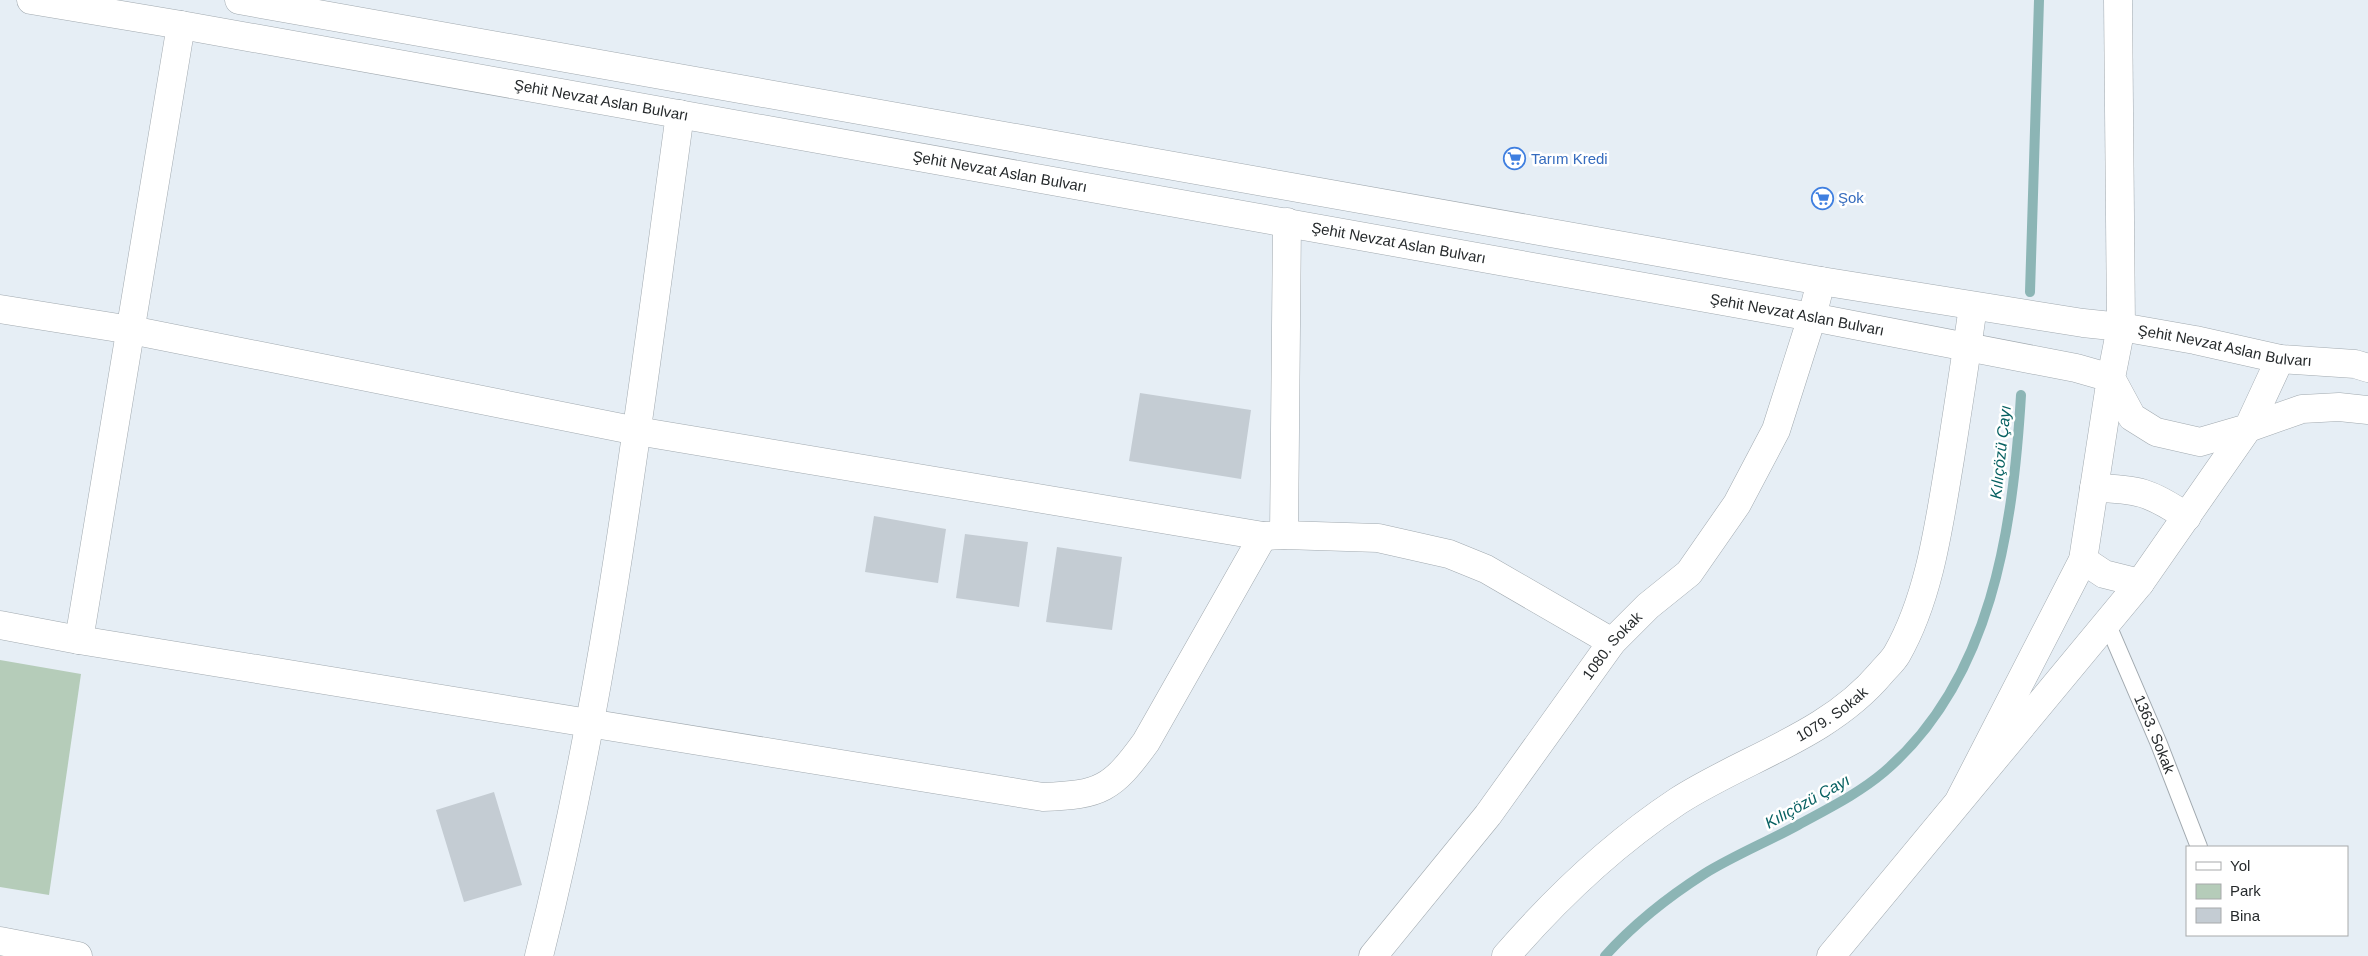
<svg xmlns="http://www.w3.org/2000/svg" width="2368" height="956" font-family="Arial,sans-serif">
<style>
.green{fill:#b5ccb9}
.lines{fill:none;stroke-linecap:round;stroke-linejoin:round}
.stream{stroke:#8cb5b5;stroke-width:10}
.building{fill:#c4ccd3}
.service-casing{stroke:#a1a9af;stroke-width:18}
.minor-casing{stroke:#a1a9af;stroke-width:29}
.tertiary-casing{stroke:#a1a9af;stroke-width:29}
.secondary-casing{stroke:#a1a9af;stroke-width:29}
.service{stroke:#fff;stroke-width:16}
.minor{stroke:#fff;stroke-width:28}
.tertiary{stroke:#fff;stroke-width:28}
.secondary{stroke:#fff;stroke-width:28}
.labels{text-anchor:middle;stroke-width:5;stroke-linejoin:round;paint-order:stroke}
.street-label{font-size:15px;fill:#262a2c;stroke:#fff}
.shop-label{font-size:15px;fill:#366cbe;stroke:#fff;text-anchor:start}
.water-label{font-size:16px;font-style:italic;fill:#066061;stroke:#fff}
</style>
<rect width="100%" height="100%" fill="#e6eef5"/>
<path class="green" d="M0,660L81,674L49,895L0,887Z"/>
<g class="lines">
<path class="stream" d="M2030,292L2039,0
M1605,956C1633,925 1668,897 1704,874C1733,856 1767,842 1798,825C1827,809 1858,794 1884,772C1992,680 2013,528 2021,395"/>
</g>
<path class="building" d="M1140,393L1251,410L1241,479L1129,461Z
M874,516L946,529L938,583L865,572Z
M965,534L1028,542L1019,607L956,598Z
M1057,547L1122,557L1112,630L1046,622Z
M494,792L522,885L464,902L436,810Z"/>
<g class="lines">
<defs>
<g id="service">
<path id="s1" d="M2107,623L2159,744L2199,847"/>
</g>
<g id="minor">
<path d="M2118,0L2121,327"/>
<path d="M0,309L131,330L637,431L1263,536L1284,535L1378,538L1449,554L1486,569L1612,642"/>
<path d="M1284,535L1287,222"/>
<path d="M0,625L79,640L1043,797C1101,795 1112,789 1146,742L1263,536"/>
<path d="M79,640L181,25"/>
<path d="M0,941L78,956"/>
<path d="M539,956C609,680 641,396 680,114"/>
<path id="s2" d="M1373,956L1488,815L1612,642L1648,606L1689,573L1737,504L1776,430L1812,317L1821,281"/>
</g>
<g id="tertiary">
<path id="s3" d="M1506,956C1557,897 1613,844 1678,801C1745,758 1828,736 1881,673C1886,667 1893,661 1897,654C1930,596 1939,524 1950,459C1958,408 1966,357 1973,306"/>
<path d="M1831,956L2140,583L2248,428"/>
</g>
<g id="secondary">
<path id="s4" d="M31,0L181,25L1812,317L2076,368L2111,378L2083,560L1960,799"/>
<path id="s5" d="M239,0L1821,281L2083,323L2121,327L2195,340L2280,359L2355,364L2368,368"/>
<path d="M2121,327L2111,378L2132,417L2156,432L2200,442L2248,428L2280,359"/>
<path d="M2248,428L2302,409L2339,407L2368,410"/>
<path d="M2094,488C2138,489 2150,492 2187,517"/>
<path d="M2083,560L2104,574L2140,583"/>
</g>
</defs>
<use href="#service" class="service-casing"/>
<use href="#minor" class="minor-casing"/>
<use href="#tertiary" class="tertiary-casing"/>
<use href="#secondary" class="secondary-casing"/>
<use href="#service" class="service"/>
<use href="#minor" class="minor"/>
<use href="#tertiary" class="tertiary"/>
<use href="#secondary" class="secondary"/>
</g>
<defs>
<symbol id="supermarket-ring" viewBox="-11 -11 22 22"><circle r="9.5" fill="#fff" stroke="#3f7fe0" stroke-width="1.5"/><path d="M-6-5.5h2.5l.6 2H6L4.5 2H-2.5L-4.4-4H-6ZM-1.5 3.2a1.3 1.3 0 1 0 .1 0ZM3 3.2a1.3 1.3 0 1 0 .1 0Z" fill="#3f7fe0"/></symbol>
</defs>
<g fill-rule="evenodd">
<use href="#supermarket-ring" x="1502" y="146" width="25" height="25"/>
<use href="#supermarket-ring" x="1810" y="186" width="25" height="25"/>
</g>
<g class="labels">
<g class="street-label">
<text dy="5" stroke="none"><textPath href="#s4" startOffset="579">Şehit Nevzat Aslan Bulvarı</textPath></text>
<text dy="5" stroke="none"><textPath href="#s4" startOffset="984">Şehit Nevzat Aslan Bulvarı</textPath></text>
<text dy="5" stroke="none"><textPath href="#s4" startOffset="1389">Şehit Nevzat Aslan Bulvarı</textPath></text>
<text dy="5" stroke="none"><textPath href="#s4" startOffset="1794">Şehit Nevzat Aslan Bulvarı</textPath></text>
<text dy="5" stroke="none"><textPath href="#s5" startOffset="2016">Şehit Nevzat Aslan Bulvarı</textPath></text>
<text dy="5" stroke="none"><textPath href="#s2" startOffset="392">1080. Sokak</textPath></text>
<text dy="5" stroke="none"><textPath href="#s3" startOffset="409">1079. Sokak</textPath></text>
<text dy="5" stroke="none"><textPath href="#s1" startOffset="121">1363. Sokak</textPath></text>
</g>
<g class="shop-label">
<text x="1531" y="164">Tarım Kredi</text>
<text x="1838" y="203">Şok</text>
</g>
<g class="water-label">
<text transform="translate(2000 452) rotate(-84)" y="6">Kılıçözü Çayı</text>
<text transform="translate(1807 801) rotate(-29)" y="6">Kılıçözü Çayı</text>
</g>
</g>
<rect x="2186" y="846" width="162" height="90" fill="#ffffff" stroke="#a8aaab"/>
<rect x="2196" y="862" width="25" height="8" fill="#ffffff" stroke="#a8aaab"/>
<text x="2230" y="871" font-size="15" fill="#262a2c">Yol</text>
<rect x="2196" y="884" width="25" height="15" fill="#b5ccb9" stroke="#a8aaab"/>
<text x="2230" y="896" font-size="15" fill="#262a2c">Park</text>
<rect x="2196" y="908" width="25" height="15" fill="#c4ccd3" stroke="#a8aaab"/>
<text x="2230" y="921" font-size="15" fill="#262a2c">Bina</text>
</svg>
